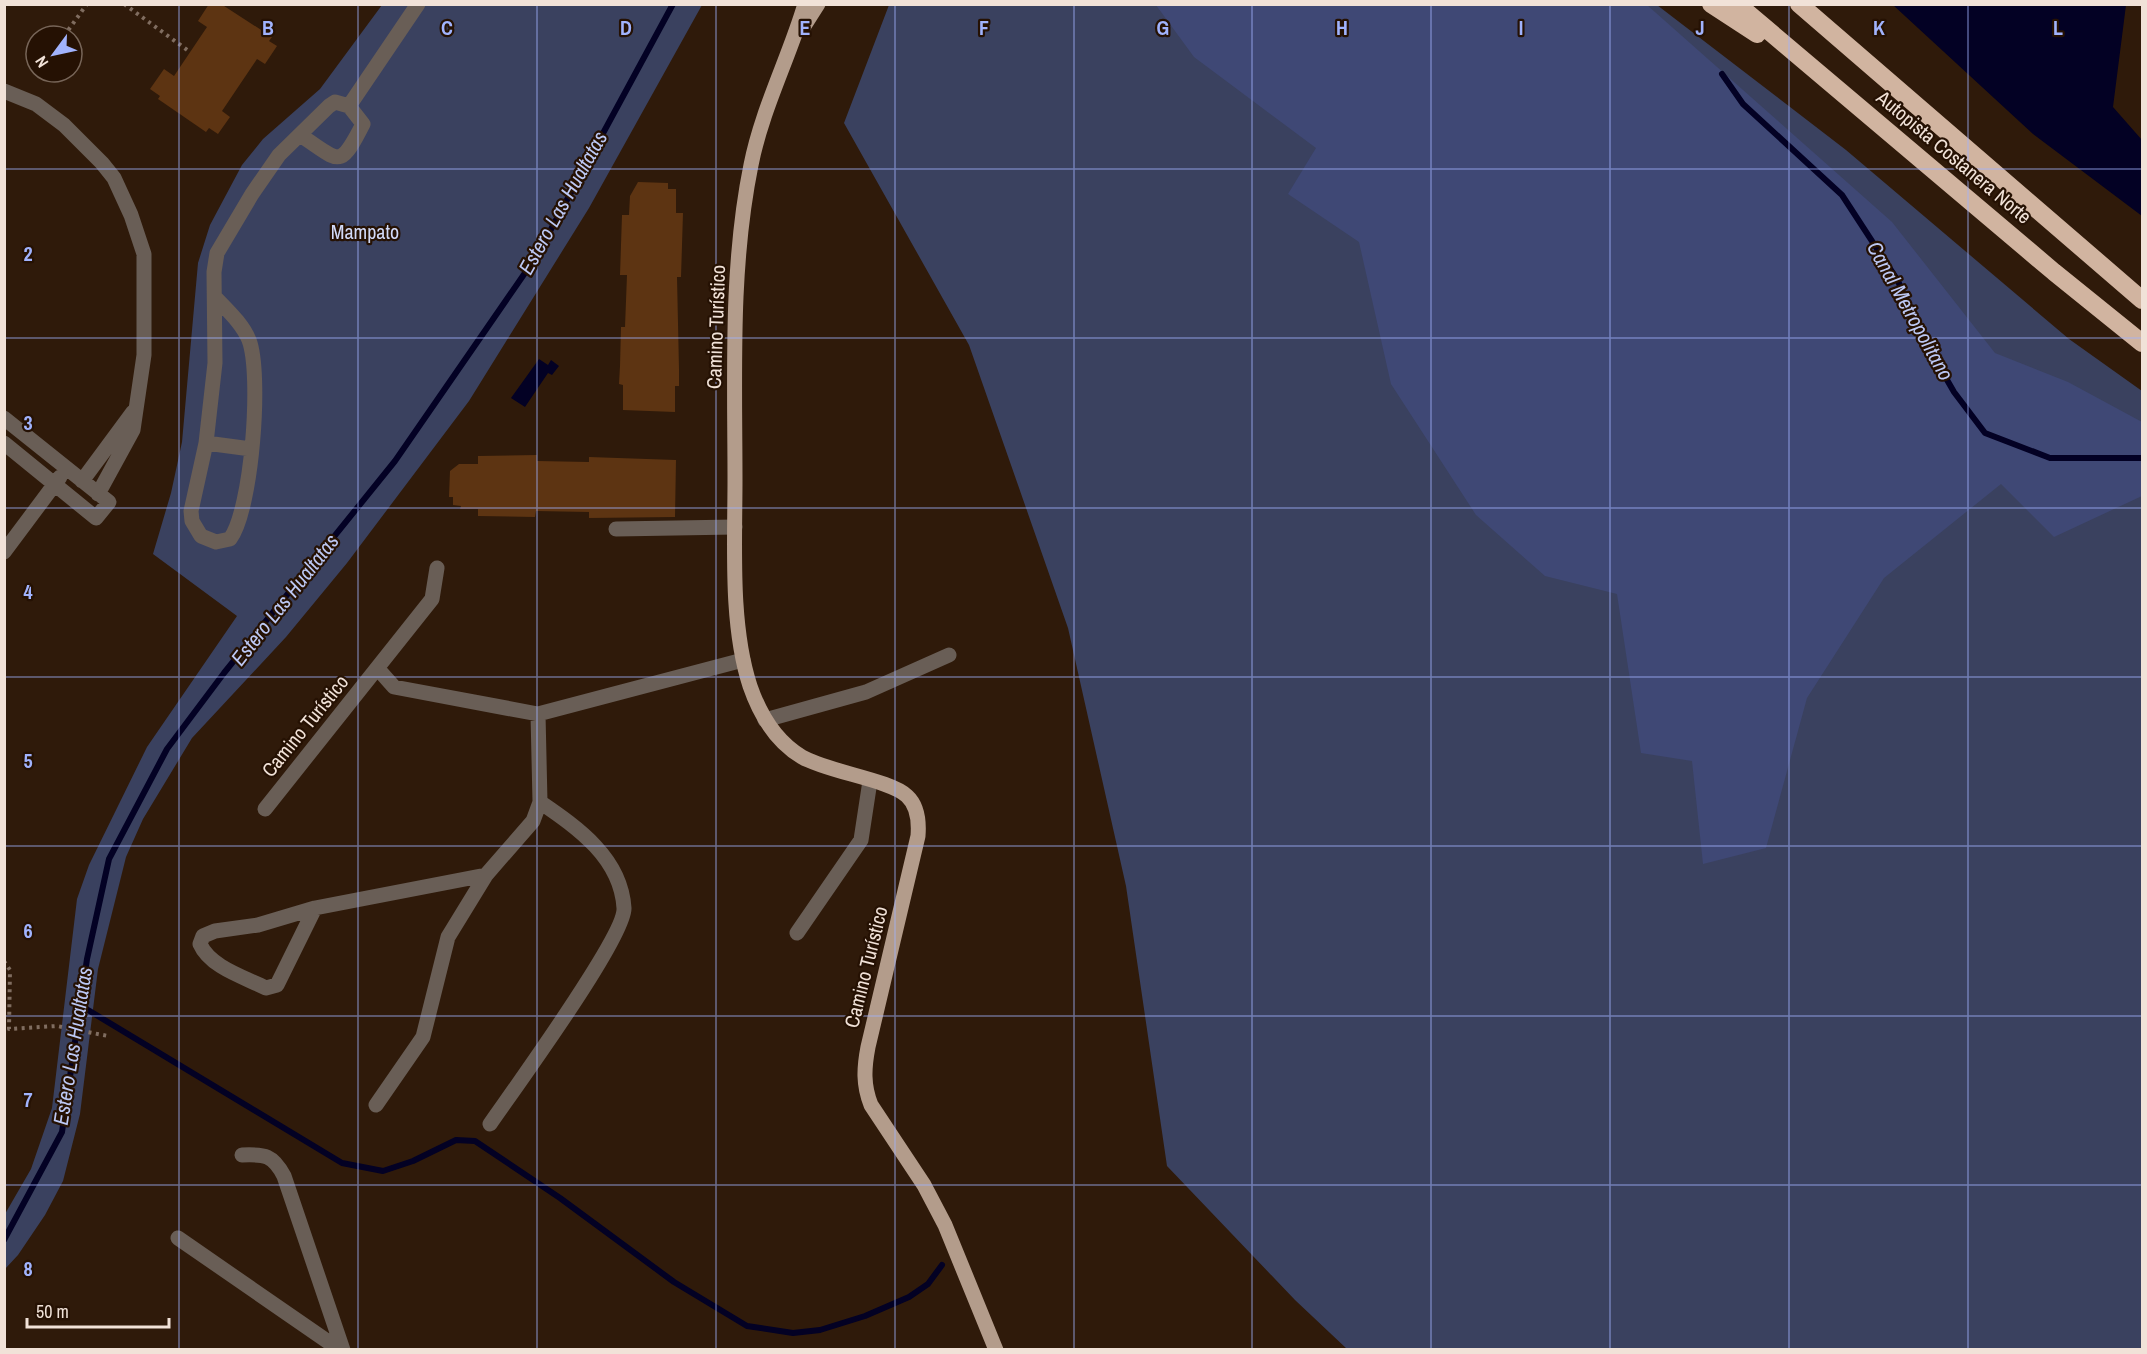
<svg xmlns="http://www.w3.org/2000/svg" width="2147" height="1354" font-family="'Archivo Narrow',sans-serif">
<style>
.green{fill:#3a415f}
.forest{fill:#3f4875}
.water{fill:#030124}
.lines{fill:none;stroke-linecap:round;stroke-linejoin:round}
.stream{stroke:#030124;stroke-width:6}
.building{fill:#5d3412}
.path{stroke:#806d60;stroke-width:4;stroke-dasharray:3 4.5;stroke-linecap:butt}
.minor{stroke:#695e56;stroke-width:15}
.major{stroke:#b39c8b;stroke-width:15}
.highway{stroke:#d1b4a0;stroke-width:18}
.grid{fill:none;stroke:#a1b3fd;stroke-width:1.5;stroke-opacity:0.55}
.labels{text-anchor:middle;stroke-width:4.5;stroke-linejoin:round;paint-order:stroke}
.street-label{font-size:20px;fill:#f1e2d8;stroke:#251103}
.park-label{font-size:20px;fill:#d2daf8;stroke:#251103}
.water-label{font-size:21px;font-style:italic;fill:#bcc8f4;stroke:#251103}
.grid-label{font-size:20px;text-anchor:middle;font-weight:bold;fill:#a1b3fd;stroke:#251103;stroke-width:4.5;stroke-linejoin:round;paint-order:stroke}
</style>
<rect width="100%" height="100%" fill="#2f1a0a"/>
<path class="green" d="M382,5H702L589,208L469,401L347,563L286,637L192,738L143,819L126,857L98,969L80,1114L63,1181L45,1215L18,1255L5,1269V1214L31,1169L52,1108L77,899L89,865L147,747L237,616L153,554L171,493L182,442L198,263L210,225L242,165L263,139L320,89Z
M889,5H1657L1846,150L2069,339L2142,391V1349H1347L1295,1300L1167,1166L1126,886L1068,628L969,345L844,123Z"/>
<path class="forest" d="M1156,5H1647L1892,222L1995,353L2068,382L2142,422V496L2054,537L2001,484L1884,578L1807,698L1766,848L1703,864L1692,761L1641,753L1617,594L1545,576L1476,515L1391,384L1359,242L1288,194L1316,148L1194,57Z"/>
<path class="water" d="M1893,5H2126L2113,107L2142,140V216L2033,134Z
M539,359L548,365L551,360L559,366L552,375L548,373L525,407L511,398Z"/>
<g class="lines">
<path class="stream" d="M1722,74L1743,104L1842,195L1898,281L1920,333L1954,392L1985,433L2050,458H2142
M83,1007L342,1163L383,1171L413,1161L456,1140L475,1141L560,1198L674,1282L747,1326L793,1333L820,1330L865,1316L909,1297L928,1284L942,1265
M4,1240L62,1132L87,959L109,859L167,749L224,673L395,461L536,257L673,4"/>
</g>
<path class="building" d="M209,4H221L272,37L269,41L277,46L265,64L257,59L222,111L230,117L218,134L209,128L206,132L158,99L160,96L150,89L164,69L174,76L207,27L198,21Z
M638,182L668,183V189H676V213H683L681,277H677L679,369V386H675V412L623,410V385L619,384L620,366L621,327H625L627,275H620L622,215H629L630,196Z
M537,455V461L589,462V457L676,460L675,517L589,518V512L536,511L535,517L478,516V509H460L461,506L453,505V497H449L450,471L459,464H478V456Z"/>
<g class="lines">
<path class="path" d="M124,4L190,52
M64,36L87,4
M4,961L10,970L9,1029L57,1026L108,1036"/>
<path class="minor" d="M4,91L36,104L64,125L102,163L114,178L131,215L144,254V355L133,430L98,494
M300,135C340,161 339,171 363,124L349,106L418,4
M215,297C227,310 242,323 249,340C262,374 252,510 230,539L216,542L201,536L192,521L191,511L206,443L215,363L214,272L217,253L252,194L279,155L329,106L335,102L349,106
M4,418L109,502L96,518L4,443
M206,443L251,449
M82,481L133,412
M616,529L735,527
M4,552L60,477
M378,669L394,687L538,714L743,660
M765,720L866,692L949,655
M265,809L432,599L437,568
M315,908L277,985L266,988C244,977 210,967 200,944L203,936L215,931L258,925L315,908L486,875
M797,933L861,840L870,781
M376,1105L423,1037L448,937L486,875L533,821L540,802L538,714
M490,1124C512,1092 626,936 624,908C621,858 578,828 540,802
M242,1155C265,1154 273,1155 284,1176L343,1350
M178,1238L340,1350"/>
<path class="major" d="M805,4C789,58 762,109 751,165C730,268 735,376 735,480C735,545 730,625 750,686C760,715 775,741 802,757C828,772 891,780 907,796C918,806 919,823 918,836L868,1047C864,1068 863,1085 871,1105L924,1185L945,1225L996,1350
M804,26L818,4"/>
<path class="highway" d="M1711,4L1757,34
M1737,4L2054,272L2142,343
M1799,4L2142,300"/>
</g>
<path class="grid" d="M179,4V1350M358,4V1350M537,4V1350M716,4V1350M895,4V1350M1074,4V1350M1252,4V1350M1431,4V1350M1610,4V1350M1789,4V1350M1968,4V1350M4,169H2142M4,338H2142M4,508H2142M4,677H2142M4,846H2142M4,1016H2142M4,1185H2142"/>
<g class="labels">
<g class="street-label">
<text transform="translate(1954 157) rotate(40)" y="7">Autopista Costanera Norte</text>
<text transform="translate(716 327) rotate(-88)" y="7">Camino Turístico</text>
<text transform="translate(305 726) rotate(-51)" y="7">Camino Turístico</text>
<text transform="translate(866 967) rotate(-76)" y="7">Camino Turístico</text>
</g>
<g class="park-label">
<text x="365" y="239">Mampato</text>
</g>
<g class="water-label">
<text transform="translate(563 203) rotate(-61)" y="7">Estero Las Hualtatas</text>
<text transform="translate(1910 311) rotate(61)" y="7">Canal Metropolitano</text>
<text transform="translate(285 600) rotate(-52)" y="7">Estero Las Hualtatas</text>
<text transform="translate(73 1046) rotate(-81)" y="7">Estero Las Hualtatas</text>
</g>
</g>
<g class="grid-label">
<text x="268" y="35">B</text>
<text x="447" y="35">C</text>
<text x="626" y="35">D</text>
<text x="805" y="35">E</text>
<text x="984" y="35">F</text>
<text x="1163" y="35">G</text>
<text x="1342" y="35">H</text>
<text x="1521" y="35">I</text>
<text x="1700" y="35">J</text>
<text x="1879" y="35">K</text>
<text x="2058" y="35">L</text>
<text x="28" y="261">2</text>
<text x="28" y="430">3</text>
<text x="28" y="599">4</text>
<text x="28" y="768">5</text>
<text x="28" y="938">6</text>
<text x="28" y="1107">7</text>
<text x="28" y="1276">8</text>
</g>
<rect width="2147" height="1354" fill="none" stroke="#f1e2d8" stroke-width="12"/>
<g transform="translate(54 54) rotate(237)"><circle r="28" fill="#251103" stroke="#776558" stroke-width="1.5"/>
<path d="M0-4.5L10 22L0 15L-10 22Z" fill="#a1b3fd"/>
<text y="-9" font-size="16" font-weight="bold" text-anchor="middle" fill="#f1e2d8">N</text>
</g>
<path d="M27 1318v9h142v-9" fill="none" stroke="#f1e2d8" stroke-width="3"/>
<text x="36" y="1318" font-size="18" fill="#f1e2d8" stroke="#251103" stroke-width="4.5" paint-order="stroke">50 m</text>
</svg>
